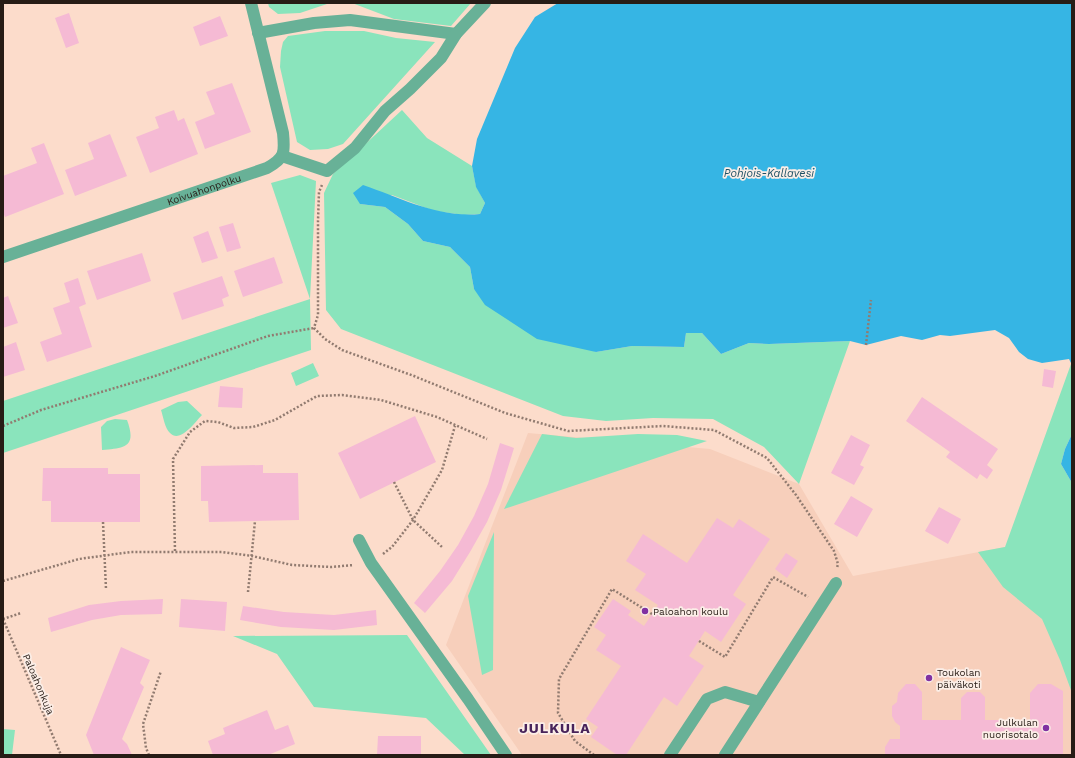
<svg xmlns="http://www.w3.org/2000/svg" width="1075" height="758" font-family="'Work Sans',sans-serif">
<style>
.built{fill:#f7cfbb}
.green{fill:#8ae4bc}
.water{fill:#36b5e4}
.building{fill:#f5bad4}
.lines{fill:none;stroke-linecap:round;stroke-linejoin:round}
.path{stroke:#917b70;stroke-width:2.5;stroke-dasharray:2 2;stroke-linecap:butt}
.minor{stroke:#68b197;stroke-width:12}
.poi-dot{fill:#8031a2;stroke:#fbeee7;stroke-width:1.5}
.labels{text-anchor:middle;stroke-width:3.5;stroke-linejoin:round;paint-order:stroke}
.street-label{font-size:10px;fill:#271c16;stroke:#fbeee7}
.poi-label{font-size:10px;fill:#271c16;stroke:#fbeee7;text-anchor:start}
.water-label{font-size:11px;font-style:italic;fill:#1e5064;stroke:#fbeee7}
.district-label{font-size:14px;font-weight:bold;letter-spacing:1px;fill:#48235a;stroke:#fbeee7}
</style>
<rect width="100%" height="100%" fill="#fcdccb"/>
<path class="built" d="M528,433L710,449L799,484L853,576L1005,547L1072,601V755H522L446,645Z"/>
<path class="green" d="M268,3H346L327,4L300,13L278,14L269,7Z
M352,3H471L451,26L394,19Z
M325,31H364L396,38L435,42L343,144L328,149L310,150L297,142L280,67L281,51L283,42L288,36Z
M402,110L427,138L472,166L476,186L485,203L480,214L464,215L434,211L392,195L360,204L385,207L408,224L423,241L450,247L470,267L474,289L596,352L632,346L684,347L686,333H702L721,354L749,343L769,344L850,341L799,484L764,447L713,419L653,418L606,421L563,416L341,329L326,310L324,193L333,174Z
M300,175L316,181L310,299L311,350L3,453V401L310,299L271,183Z
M313,363L319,376L296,386L291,373Z
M1071,364L1072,365V434L1065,449L1061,464L1072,483V693L1060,660L1042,619L1003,587L978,552L1005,547Z
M187,401L202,415C195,422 180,444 170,433C165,429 163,416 161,410L178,402Z
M115,419L127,420C137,447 125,448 102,450L101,427L107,421Z
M542,434L576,438L638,434L677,435L707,441L504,509Z
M494,532L493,670L482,675L468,596Z
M407,635L491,755H465L426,718L314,707L277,654L233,636Z
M3,729L15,730L12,755H3Z"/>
<path class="water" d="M558,3H1072V365L1069,359L1042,363L1028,359L1019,352L1009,338L995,330L950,336L940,335L922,340L901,336L866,345L850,341L769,344L749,343L721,354L702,333H686L684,347L632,346L596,352L537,339L485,305L474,289L470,267L450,247L423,241L408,224L385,207L360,204L353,193L363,185C401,198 438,218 480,214L485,203L476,187L472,166L477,139L515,48L535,17Z
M1072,434V483L1061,464L1065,449Z"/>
<path class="building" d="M69,13L79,43L66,48L55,18Z
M220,16L228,36L200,46L193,27Z
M232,83L251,132L205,149L195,122L215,114L206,92Z
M174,110L178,121L184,118L198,154L150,173L136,137L159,128L155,117Z
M110,134L127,176L75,196L65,170L94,159L88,143Z
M44,143L64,194L5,217L3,212V176L37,163L31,148Z
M233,223L241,248L227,252L219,227Z
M208,231L218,258L202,263L193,237Z
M142,253L151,281L97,300L87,271Z
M274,257L283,283L243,297L234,271Z
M222,276L229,296L222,299L224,306L182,320L173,293Z
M78,278L86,304L79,307L92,347L47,362L40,342L62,334L53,308L70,302L64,283Z
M8,296L18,323L3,328V298Z
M16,342L25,370L3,377V347Z
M1044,369L1056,371L1053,388L1042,386Z
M220,386L243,388L242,408L218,407Z
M922,397L998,449L987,465L993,470L987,479L980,474L977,479L946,457L950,452L906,421Z
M415,416L436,462L360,499L338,453Z
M851,435L870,445L860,465L864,467L854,485L831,473Z
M500,443L514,448L501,490L487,522L470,552L452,581L425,613L414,603L440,571L458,545L474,516L488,484Z
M263,465V473H298L299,520L209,522L208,501H201V466Z
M43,468H108V474H140V522H51V501H42Z
M851,496L873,509L857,537L834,524Z
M939,507L961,519L948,544L925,531Z
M717,518L733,528L739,519L770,539L733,595L746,604L721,642L705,631L689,656L704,666L677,706L664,697L626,755H617L591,737L598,727L586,719L621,666L596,650L606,635L594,627L613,599L631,611L628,615L644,626L658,605L635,590L646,574L626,561L643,534L687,563Z
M786,553L798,561L787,578L775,569Z
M163,599L162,614L121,615L92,620L51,632L48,618L89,605L121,601Z
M181,599L227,602L225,631L179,627Z
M243,606L284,612L334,615L376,610L377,625L334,630L281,627L240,620Z
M121,647L150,660L140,683L144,687L122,739L127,744L132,755H94L86,735Z
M906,684H915L922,692V720H961V698L967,692H980L985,697V720H1014V727H1030V693L1038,684H1051L1063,691V755H885V747L890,739H900V726L895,722L892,716V706L897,702L898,693Z
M267,710L275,730L288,725L295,744L268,755H213L208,741L225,734L223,728Z
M378,736H421V755H377Z"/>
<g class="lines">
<path class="path" d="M322,185L319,192L318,221V315L314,328L325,339L342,350L414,376L505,413L568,431L663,426L714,430L767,458L796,495L834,551L838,564L837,568
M866,345L871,300
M3,426L41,410L155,376L268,336L314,328
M394,482L413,520L442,547
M103,522L106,589
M175,551L173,459L190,432L205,421L218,422L234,428L253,427L275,420L317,396L342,395L381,400L437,417L487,439
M383,554L392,547L413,520L442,470L455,426
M3,581L79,559L131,552H222L252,556L292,565L331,567L354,565
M248,592L255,521
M3,619L61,755
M3,619L21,613
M699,641L725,657L773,577L808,597
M149,755L146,748L143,724L161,671
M594,755L575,741L558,713L559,679L612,589L652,614"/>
<g class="minor">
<path d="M258,33L314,23L350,20L456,34"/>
<path d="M282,156L327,171L355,148L385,111L410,89L441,58L456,34L485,3"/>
<path id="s1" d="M3,257L267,168C285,158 285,153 283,133L251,3"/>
<path d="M359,540L371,563L468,699L506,755"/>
<path d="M670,755L707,699L725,692L759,702"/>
<path d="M725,755L836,583"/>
</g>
</g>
<g class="poi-dot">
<circle cx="645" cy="611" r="4"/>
<circle cx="929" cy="678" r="4"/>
<circle cx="1046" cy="728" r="4"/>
</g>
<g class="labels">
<g class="street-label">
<text dy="4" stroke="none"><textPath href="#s1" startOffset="212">Koivuahonpolku</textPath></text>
<text transform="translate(39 684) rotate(67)" y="4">Paloahonkuja</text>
</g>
<g class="poi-label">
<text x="653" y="615">Paloahon koulu</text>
<text x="937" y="676">Toukolan<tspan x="937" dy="12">päiväkoti</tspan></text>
<text x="1038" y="726" text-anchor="end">Julkulan<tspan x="1038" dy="12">nuorisotalo</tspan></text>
</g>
<g class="water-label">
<text x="769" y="177">Pohjois-Kallavesi</text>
</g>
<g class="district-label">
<text x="555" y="733">JULKULA</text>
</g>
</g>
<rect width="1075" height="758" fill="none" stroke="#271c16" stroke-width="8"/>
</svg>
